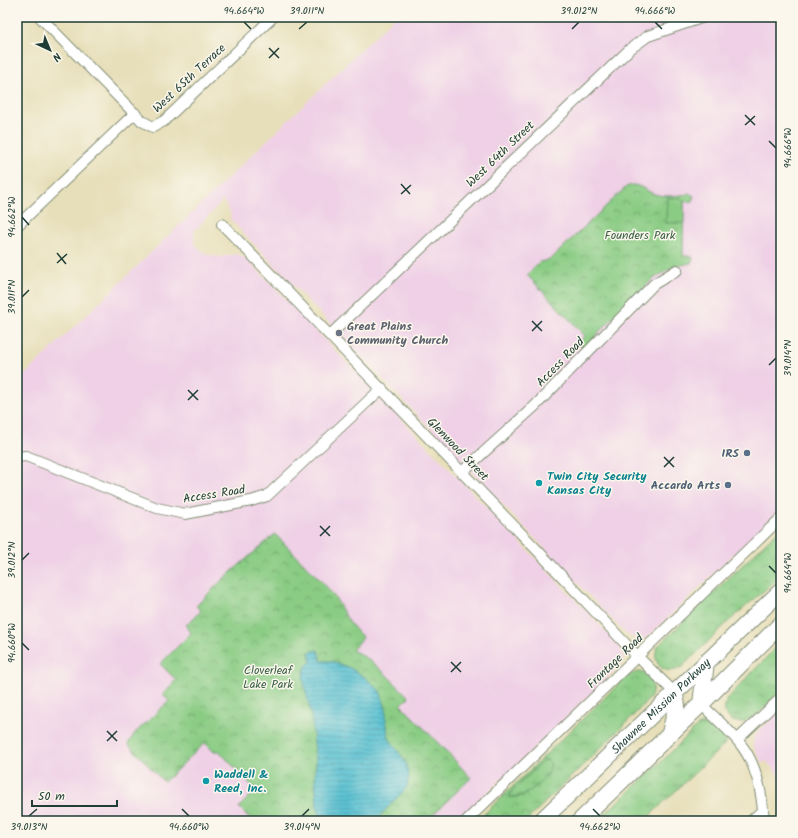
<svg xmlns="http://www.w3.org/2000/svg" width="798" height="838" font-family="Kalam,sans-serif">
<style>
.built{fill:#efd0e6}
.grass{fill:url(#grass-tufts);stroke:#54845c}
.park{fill:url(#park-crowns);stroke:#54845c;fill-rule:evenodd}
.pitch{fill:#8acc84;stroke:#54845c}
.water{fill:url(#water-rules);stroke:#3a7e82}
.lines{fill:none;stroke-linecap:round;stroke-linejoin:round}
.minor-casing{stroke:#838e76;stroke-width:12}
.trunk-casing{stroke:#838e76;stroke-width:18}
.minor{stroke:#fff;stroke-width:10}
.trunk{stroke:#fff;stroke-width:16}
.ticks{fill:none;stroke:#1f3d34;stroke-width:1.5}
.worship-dot{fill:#6b7280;stroke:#fbf7ec;stroke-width:1.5}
.service-dot{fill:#5c6f8a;stroke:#fbf7ec;stroke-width:1.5}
.culture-dot{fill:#0f9aa8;stroke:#fbf7ec;stroke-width:1.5}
.labels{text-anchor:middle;stroke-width:3;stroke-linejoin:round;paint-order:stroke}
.street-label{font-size:12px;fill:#1f3d34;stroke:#fbf7ec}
.park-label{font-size:12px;fill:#3a6148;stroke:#fbf7ec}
.worship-label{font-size:12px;font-weight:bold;fill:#5b616d;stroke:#fbf7ec;text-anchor:start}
.service-label{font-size:12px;font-weight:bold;fill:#4e5e75;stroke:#fbf7ec;text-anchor:end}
.culture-label{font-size:12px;font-weight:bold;fill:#0d838f;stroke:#fbf7ec;text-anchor:start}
.neatline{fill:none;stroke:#1f3d34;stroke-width:1.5}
.ticks-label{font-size:10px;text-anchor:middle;fill:#1f3d34}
</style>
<defs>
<pattern id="grass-tufts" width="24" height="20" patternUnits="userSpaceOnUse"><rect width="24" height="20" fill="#8acc84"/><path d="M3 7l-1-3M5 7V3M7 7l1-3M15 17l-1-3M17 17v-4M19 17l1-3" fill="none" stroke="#70a76d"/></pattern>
<pattern id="park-crowns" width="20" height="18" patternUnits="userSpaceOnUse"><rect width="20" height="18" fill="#8acc84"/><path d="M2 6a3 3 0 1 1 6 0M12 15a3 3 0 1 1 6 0" fill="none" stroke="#70a76d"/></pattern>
<pattern id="water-rules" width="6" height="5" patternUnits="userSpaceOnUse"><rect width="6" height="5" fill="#55c0d1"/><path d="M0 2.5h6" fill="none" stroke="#469daa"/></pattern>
</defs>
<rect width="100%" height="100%" fill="#fbf7ec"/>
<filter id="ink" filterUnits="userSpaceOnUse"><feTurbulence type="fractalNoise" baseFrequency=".025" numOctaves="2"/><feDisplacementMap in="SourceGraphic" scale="8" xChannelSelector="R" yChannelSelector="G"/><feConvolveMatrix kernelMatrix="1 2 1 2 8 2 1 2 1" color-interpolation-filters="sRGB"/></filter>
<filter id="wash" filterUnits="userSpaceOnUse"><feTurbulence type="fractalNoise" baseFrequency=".012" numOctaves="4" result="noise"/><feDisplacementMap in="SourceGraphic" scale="16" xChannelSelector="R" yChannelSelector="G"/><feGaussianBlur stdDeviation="0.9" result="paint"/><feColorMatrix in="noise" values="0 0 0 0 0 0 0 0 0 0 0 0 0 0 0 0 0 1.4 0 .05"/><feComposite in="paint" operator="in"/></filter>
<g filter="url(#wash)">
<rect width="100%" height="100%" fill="#e7dfb9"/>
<path class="built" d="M395,17H781V509L650,635L643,639L632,637L626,634L233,222L230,218L231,215L223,200L194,231V242L197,247L208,255L219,257L237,254L247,259L251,263L616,642L621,649L623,655V659L617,669L458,821H17V382Z
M781,709V777L766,761L762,763L754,748L753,744L754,738L758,732Z"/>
<path class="grass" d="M781,642V690C770,701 745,735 728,717C723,712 724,706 727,699Z
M699,725C716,723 718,729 727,742L644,821H597L663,760L692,731Z
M547,760L551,764C549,779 525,800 510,797V794L512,791L543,761Z"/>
<path class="park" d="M632,185C643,185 647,193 658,195C667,197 680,195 690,194L694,196L692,201L684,202L683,256H692L693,259L691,263L673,267L653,279L598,333L594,339L583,347L577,344L585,336L527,275L539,262L545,261L552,258L626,187Z
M781,528V576L729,621L683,666C667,678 649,664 658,646Z
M275,534L326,586L336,599L349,622L363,638L352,650C374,660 391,680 409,697L401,705L448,753L471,778L426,821H252L239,807L256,790L218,750L215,753L205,743L164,782L128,744L135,733L169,701L163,694L176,680L160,664L191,633L186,625L201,611L196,606L222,580Z
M637,672H643L650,679L653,688L651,697L619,730L526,821H477L627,676ZM547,760L551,764C549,778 525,800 510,797V794L512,791L543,761Z"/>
<path class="pitch" d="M667,198H681L684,202V223H666Z"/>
<path class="water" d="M318,650L321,661H331L350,668L366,678L380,691L386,709V721L389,738L406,763L409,776L407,787L375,821H322L317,806L315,776L316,762L311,714L303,679L306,666L311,662L309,652Z"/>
</g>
<g filter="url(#ink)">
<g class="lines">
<defs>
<path id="minor" d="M40,17L142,121L153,127L164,121L273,17
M222,224L538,551L638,657L674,692
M17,226L135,113
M330,335L630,49L648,36L704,17
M17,457L26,456L157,508L185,514L251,501L267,496L382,388
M462,472L535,406L654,284L677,270
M701,704C713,716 727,728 738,741C757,763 762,793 764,821
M737,740L781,698
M466,821L781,518
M751,821L763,810"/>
<g id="trunk">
<path d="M701,704L706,662"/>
<path d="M670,733L677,705L674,692"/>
<path id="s1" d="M541,821L781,591"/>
<path d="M580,821L701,704L781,624"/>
</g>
</defs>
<use href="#minor" class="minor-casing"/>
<use href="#trunk" class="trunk-casing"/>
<use href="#minor" class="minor"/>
<use href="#trunk" class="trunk"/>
</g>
</g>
<path class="ticks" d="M244,22L251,29M655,22L662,29M299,29L307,22M572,29L579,22M269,48L279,58M269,58L279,48M745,115L755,125M745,125L755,116M769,141L776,148M401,184L410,194M401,194L411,185M22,217L29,225M57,253L66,264M57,263L67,254M22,297L29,290M532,321L542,331M532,331L542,321M769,365L776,358M188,390L198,400M188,400L198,390M664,457L674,467M664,467L674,457M320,526L330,536M320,536L330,526M22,560L29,553M769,566L776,573M22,643L29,650M451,662L461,672M451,672L461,662M107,731L117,741M107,741L117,731M182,809L189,816M593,809L600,816M29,816L37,809M302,816L309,809"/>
<circle class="worship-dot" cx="339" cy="333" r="4"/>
<g class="service-dot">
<circle cx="747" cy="453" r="4"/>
<circle cx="728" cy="485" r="4"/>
</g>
<g class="culture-dot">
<circle cx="539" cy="483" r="4"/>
<circle cx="206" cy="781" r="4"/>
</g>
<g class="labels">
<g class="street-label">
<text transform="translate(189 78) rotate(-43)" y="4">West 65th Terrace</text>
<text transform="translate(500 154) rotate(-44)" y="4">West 64th Street</text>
<text transform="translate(560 362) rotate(-46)" y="4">Access Road</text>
<text transform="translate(458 449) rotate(46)" y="4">Glenwood Street</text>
<text transform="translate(214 494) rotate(-9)" y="4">Access Road</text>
<text transform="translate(615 661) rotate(-44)" y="4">Frontage Road</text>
<text dy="4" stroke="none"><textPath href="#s1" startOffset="166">Shawnee Mission Parkway</textPath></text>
</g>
<g class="park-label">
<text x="640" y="239">Founders Park</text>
<text x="268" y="674">Cloverleaf<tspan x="268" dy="14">Lake Park</tspan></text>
</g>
<g class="worship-label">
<text x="347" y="330">Great Plains<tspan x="347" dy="14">Community Church</tspan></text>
</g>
<g class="service-label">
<text x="739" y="457">IRS</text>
<text x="720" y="489">Accardo Arts</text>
</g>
<g class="culture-label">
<text x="547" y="480">Twin City Security<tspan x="547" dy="14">Kansas City</tspan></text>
<text x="214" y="778">Waddell &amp;<tspan x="214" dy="14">Reed, Inc.</tspan></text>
</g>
</g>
<rect width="798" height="838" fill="none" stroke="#fbf7ec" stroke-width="44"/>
<g transform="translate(50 50) rotate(136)" stroke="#fbf7ec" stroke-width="3" paint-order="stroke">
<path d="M0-3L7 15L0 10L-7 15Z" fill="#1f3d34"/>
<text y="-6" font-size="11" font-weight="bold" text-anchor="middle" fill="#1f3d34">N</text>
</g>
<path d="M32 800v6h85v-6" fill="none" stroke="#1f3d34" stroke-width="2"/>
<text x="38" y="800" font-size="12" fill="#1f3d34" stroke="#fbf7ec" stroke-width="3" paint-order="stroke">50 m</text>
<rect x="22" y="22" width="754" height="794" class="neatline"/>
<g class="ticks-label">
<text x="244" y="14">94.664°W</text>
<text x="307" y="14">39.011°N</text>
<text x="579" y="14">39.012°N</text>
<text x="655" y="14">94.666°W</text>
<text transform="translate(787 148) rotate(-90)" y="4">94.666°W</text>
<text transform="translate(11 217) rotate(-90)" y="4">94.662°W</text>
<text transform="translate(11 297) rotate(-90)" y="4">39.011°N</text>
<text transform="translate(787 358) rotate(-90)" y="4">39.014°N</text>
<text transform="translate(11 560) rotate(-90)" y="4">39.012°N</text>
<text transform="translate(787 573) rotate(-90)" y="4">94.664°W</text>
<text transform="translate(11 643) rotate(-90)" y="4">94.660°W</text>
<text x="29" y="830">39.013°N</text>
<text x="189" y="830">94.660°W</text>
<text x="302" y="830">39.014°N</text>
<text x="600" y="830">94.662°W</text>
</g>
</svg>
